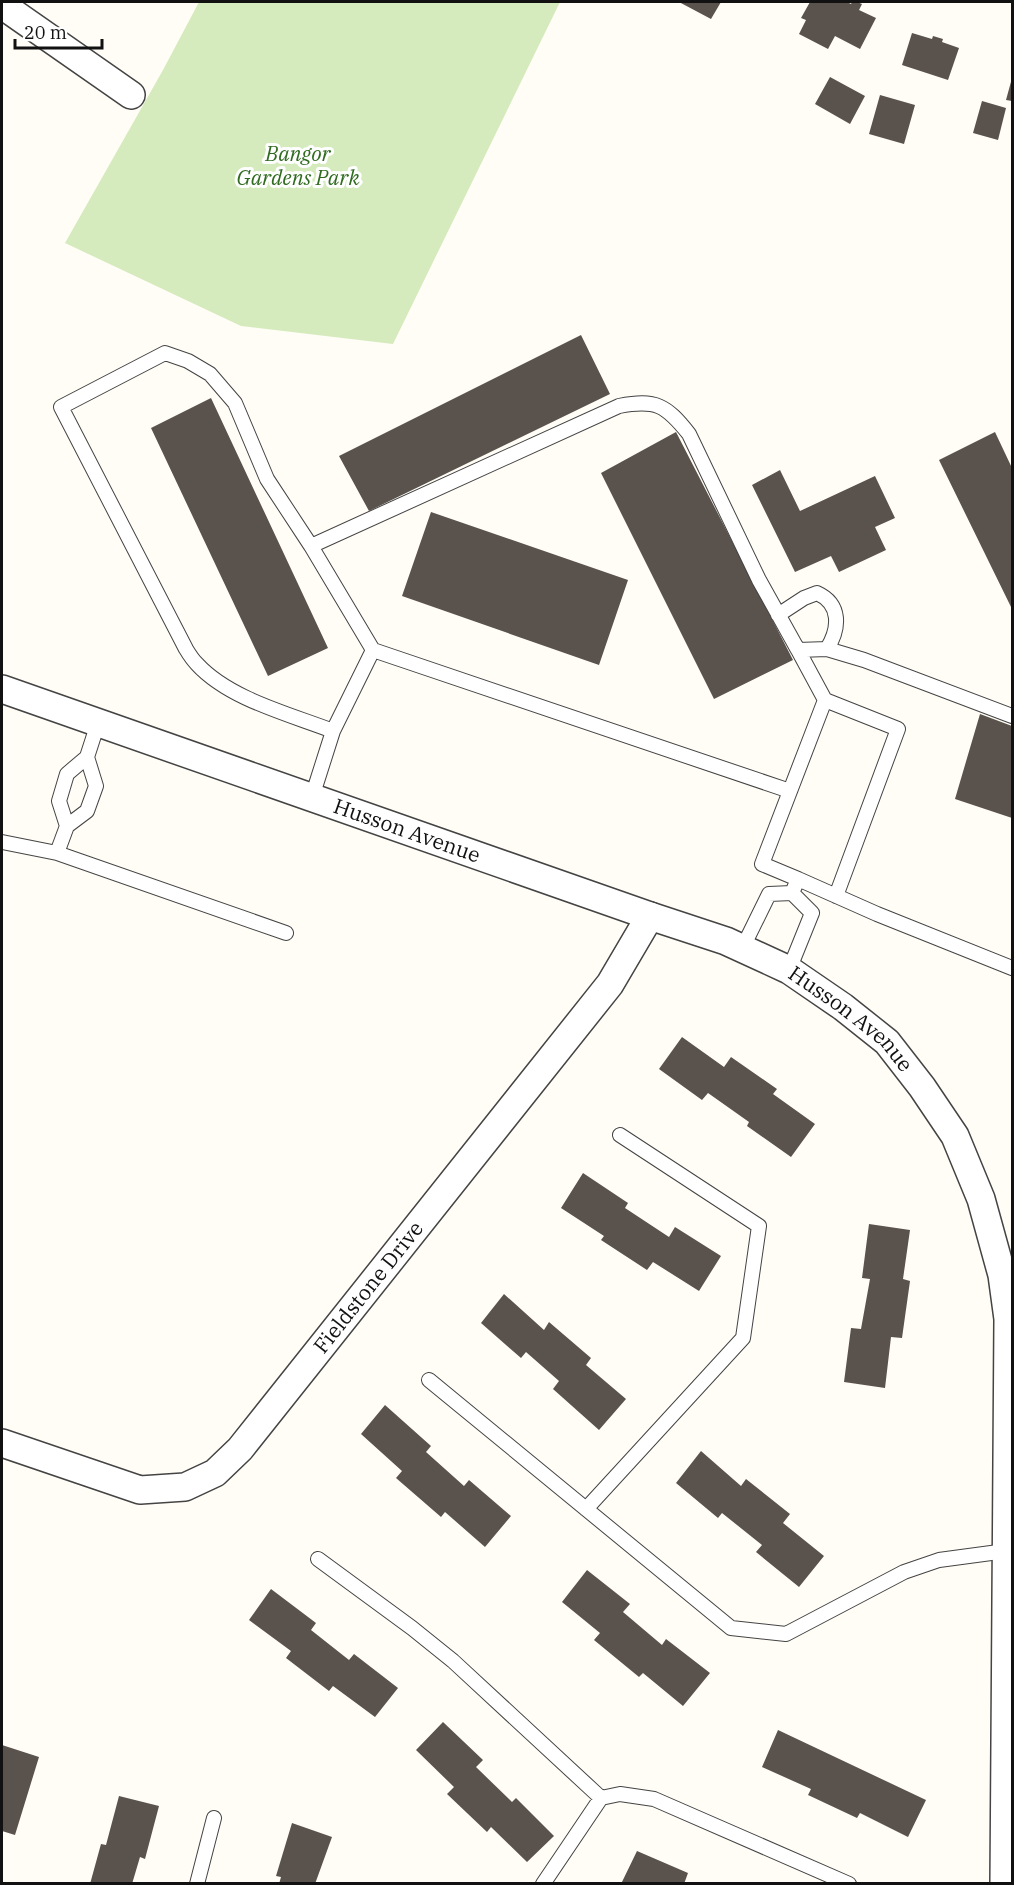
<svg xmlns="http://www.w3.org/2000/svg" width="1014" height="1885" font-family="'IBM Plex Serif',serif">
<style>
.green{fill:#d5ebbd}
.building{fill:#5a524d}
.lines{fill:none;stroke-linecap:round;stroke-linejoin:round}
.lane-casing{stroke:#444;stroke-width:16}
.street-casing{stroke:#444;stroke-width:30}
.lane{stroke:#fff;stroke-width:14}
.street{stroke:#fff;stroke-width:27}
.labels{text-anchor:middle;stroke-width:6;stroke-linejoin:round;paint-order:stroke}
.park-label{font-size:21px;font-style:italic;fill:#2f6b1f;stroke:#fff}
.street-label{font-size:21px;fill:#111;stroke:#fff}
</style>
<rect width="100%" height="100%" fill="#fffdf5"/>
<path class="green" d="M199,2H560L393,344L241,326L65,243L163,70Z"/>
<path class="building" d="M679,2H721L711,19Z
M810,2H847L851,4L852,2H857L862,4L859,10L876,18L860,49L835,36L828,49L799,34L806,20L801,18Z
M912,33L932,39L933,36L943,39L942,42L959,48L948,80L902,65Z
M830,77L865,96L850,124L815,104Z
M1012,78V101L1006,100Z
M880,95L915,105L904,144L869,134Z
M982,101L1006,108L998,140L973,133Z
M581,335L610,394L369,511L339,456Z
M211,398L328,648L268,676L151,428Z
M676,432L793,660L714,699L601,473Z
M995,432L1012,468V609L939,460Z
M780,470L800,511L875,476L895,518L875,527L886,550L839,572L831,556L795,572L752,485Z
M431,512L628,580L599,665L402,596Z
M980,714L1012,726V818L955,799Z
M682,1037L724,1067L731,1057L777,1089L773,1094L815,1124L791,1157L747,1126L749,1122L708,1093L702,1100L659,1069Z
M583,1173L628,1203L625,1208L669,1237L675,1227L721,1256L699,1291L653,1262L647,1270L601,1240L604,1236L561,1208Z
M869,1224L910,1230L903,1279L910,1281L902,1338L891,1337L885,1388L844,1382L851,1328L861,1329L870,1279L862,1278Z
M504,1294L544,1330L549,1322L591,1358L586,1365L626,1399L599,1430L553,1389L559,1381L526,1352L521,1358L481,1323Z
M385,1405L431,1446L426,1452L464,1486L469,1480L511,1516L485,1547L445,1512L441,1517L396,1478L402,1471L361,1434Z
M701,1451L741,1486L746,1479L790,1514L783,1523L824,1556L799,1587L756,1552L762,1545L722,1513L718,1518L676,1483Z
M587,1570L630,1604L623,1612L662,1645L666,1639L710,1673L683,1706L643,1673L639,1677L594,1640L600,1633L562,1602Z
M271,1589L316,1623L311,1630L349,1660L354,1654L398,1688L375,1717L333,1686L329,1691L286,1658L291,1651L249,1620Z
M443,1722L483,1760L476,1767L512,1802L516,1798L554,1836L527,1862L491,1827L487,1832L447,1794L454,1787L416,1750Z
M778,1730L926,1800L908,1837L860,1813L857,1818L808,1795L811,1789L762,1767Z
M2,1745L39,1757L15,1835L2,1831Z
M119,1796L159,1806L145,1859L140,1857L132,1884H90L101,1844L106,1845Z
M292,1823L332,1837L315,1884H279L281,1877L276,1876Z
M637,1851L688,1873L684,1884H621Z"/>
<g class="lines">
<defs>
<path id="lane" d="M311,546L619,406C656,399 666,405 689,434L759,580L798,650L827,649L864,660L1012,716
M778,615L804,598L817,593C841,604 840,628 827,649
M798,650L825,700
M333,731C289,714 229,699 197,664C193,660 189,654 186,649L61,407L165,353L188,361L210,374L235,403L267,479L311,546L373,650
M87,757L96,786L87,811L67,826L59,801L67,774L87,757L98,723
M312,797L333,731L373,650L790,791
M67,826L57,853L286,933
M2,842L57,853
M798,879L762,864L825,700L898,729L836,896
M792,893L798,879L877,914L1012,968
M742,949L769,894L792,893L812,913L789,970
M429,1380L731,1628L786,1634L904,1572L939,1560L1006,1551
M586,1509L743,1338L759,1226L620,1135
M318,1559L412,1628L453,1661L601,1798
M197,1884L214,1818
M543,1884L601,1798L620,1794L654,1799L849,1884"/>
<g id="street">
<path d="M2,5L131,95"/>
<path id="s1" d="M2,689L650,916L726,941L789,970L843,1007L887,1042L922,1087L955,1136L981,1199L1002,1275L1008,1319L1004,1884"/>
<path id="s2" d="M2,1443L140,1490L185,1487L215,1473L240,1449L610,984L650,916"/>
</g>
</defs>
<use href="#lane" class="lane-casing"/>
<use href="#street" class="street-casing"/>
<use href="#lane" class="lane"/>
<use href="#street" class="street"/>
</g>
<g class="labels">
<g class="park-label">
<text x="298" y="161">Bangor<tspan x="298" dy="24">Gardens Park</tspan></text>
</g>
<g class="street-label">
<text dy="7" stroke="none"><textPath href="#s1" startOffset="429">Husson Avenue</textPath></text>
<text dy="7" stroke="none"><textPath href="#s1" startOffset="915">Husson Avenue</textPath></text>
<text dy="7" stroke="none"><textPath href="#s2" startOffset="465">Fieldstone Drive</textPath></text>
</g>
</g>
<rect width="1014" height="1885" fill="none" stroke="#111111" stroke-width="6"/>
<path d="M15 39v9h87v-9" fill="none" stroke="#111111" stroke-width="3"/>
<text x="24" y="39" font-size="18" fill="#111111" stroke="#ffffff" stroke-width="4.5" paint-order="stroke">20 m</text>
</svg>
